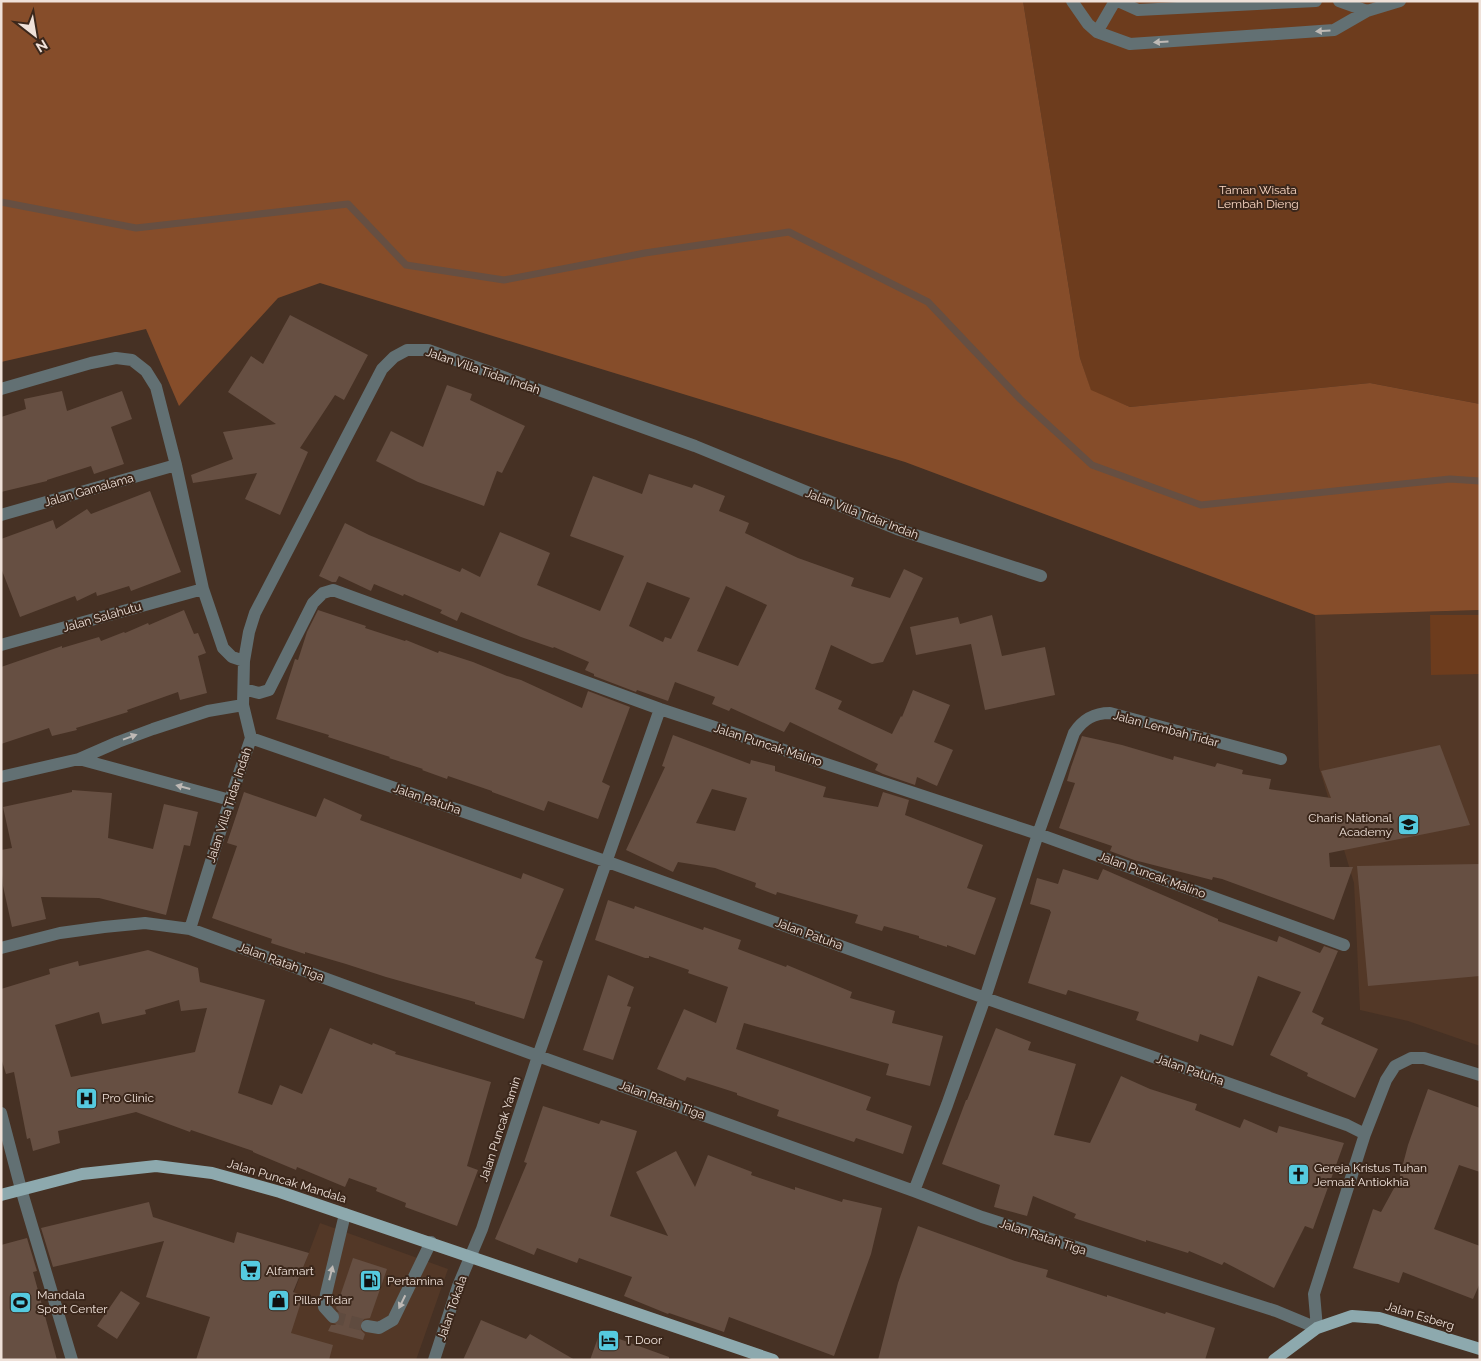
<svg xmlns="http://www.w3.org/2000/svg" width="1481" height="1361" font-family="Raleway,sans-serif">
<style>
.built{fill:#533827}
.green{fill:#6d3c1d}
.forest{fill:#864d2a}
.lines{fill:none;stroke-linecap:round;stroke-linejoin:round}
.stream{stroke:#664f42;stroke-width:7}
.building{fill:#664f42;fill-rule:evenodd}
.minor-tunnel{stroke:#5f4b3f;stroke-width:12;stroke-dasharray:12 6;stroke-linecap:butt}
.minor{stroke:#627073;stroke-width:12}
.major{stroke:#8da9ae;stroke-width:12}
.oneway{fill:#beb9b5}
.labels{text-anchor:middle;stroke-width:4;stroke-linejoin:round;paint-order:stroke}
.park-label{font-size:12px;fill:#fbd8c4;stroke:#3b271b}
.street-label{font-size:12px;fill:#efe1d9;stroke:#3b271b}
.poi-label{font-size:12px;fill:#efe1d9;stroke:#3b271b;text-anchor:start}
</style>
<rect width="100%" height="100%" fill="#463124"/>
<path class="built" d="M1480,610V1046L1408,1021L1360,1010L1354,883L1319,767L1315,615Z
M320,1223L448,1269L416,1360H281L284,1319Z"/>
<path class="green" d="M1023,1H1480V404L1370,383L1130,407L1091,391L1080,358Z
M1430,615H1480V674L1431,675Z"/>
<path class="forest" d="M1,1H1023L1080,358L1091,390L1130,407L1370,383L1480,404V610L1315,615L905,462L320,283L278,298L179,406L146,329L1,362Z"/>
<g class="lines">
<path class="stream" d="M1,202L136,228L348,204L406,265L504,280L645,253L789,232L928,302L1020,399L1092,465L1201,505L1450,479L1480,481"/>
</g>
<path class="building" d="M290,315L368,355L344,400L335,395L300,448L308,452L280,515L245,499L257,473L193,483L191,475L233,459L223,432L276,424L228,392L251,356L263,364Z
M447,385L472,394L470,400L525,426L502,473L497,471L484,506L418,482L376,461L391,431L423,447Z
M62,391L67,411L122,391L132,419L111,427L124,464L94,474L91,466L47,480V481L1,492V417L26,409L24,399Z
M649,474L692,488L694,484L725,496L719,511L749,523L745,533L798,558L854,578L851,586L890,598L904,569L923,578L883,662L872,664L831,645L815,689L842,701L838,709L892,734L901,716L902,717L913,690L950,705L934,742L953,750L937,786L917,777L915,785L883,774L875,770L878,764L790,722L784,732L731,708L729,711L712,704L715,697L675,682L668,701L637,690L636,692L594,676V674L585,670L589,662L554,647L553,648L521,637L461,612L457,621L440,613L442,610L404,594L403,596L374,584L371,591L339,576L336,582H332L319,576L345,523L369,535L460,572L462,568L480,577L500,532L550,553L537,585L600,611L624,556L570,536L593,476L642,494ZM647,582L690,598L671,639L665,637L663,642L629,626ZM726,586L767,605L738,666L697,651Z
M150,491L181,572L131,591L129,586L97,596L96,592L77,601L75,596L20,617L1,568V539L53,520L56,529L87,509L91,514Z
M184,610L194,634L198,633L206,653L198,656L207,693L180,700L178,692L127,710L128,712L76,728L77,730L52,736L49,728L1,744V667L62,646V648L99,637L101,641L124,632L125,633L148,623L149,625Z
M318,610L366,626L365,628L405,641L406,640L438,653L439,651L473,662L507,676L521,680L582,708L588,691L630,707L602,782L610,786L598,819L548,801L544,811L492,792V791L448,776L447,779L422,770L423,769L389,758L390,757L328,737L329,735L276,719L295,659L298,660L307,632Z
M992,615L1002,656L1045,647L1055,695L985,710L971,644L916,655L910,627L958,617L960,624Z
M673,735L750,764L751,760L775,766V771L826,787L823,797L878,807L883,792L909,800L905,815L983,845L967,888L996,898L975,955L947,945V947L919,938V936L884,926L882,931L855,923L858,915L777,892L776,895L755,887L756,883L715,868L678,862L673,872L626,850L665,767L662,766ZM712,789L747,798L735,831L696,823Z
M1082,736L1122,745L1173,760L1174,756L1215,767L1217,763L1243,770L1242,774L1271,779L1269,789L1331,798L1321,771L1440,745L1470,825L1329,853L1330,867H1353L1334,920L1222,879L1213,877L1212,880L1134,860L1110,851L1112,846L1059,828L1075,783L1067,781L1071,767Z
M72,790L112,793L108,838L153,849L164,804L198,812L190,846L184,845L166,915L99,898L41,897L46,919L12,927L3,886L1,863V850L12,848L3,807L72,792Z
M244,792L316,817L324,798L362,815L360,820L521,879L523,873L564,889L535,958L543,961L524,1019L475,1004V1002L386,977L346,964L305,952V954L271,943L272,939L212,918L237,846L227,843Z
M1480,864V976L1368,986L1357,866Z
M1063,869L1098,880L1103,869L1218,919V921L1277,942L1279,936L1320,953L1324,946L1338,951L1312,1012L1324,1018L1321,1024L1378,1049L1355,1098L1307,1076L1308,1073L1270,1055L1301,992L1258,976L1233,1046L1200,1034L1198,1042L1136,1020L1139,1012L1068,990L1066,995L1028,983L1051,912L1050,911V910L1030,904L1037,878L1058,884Z
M608,900L634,909L635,906L703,930L704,927L741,940L738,949L786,967L787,965L852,992L850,998L895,1011L892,1023L943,1036L930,1086L886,1075L889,1064L744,1023L736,1049L871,1097L866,1110L912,1126L903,1154L856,1138L854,1142L777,1116L779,1110L737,1095V1093L687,1077L685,1081L657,1069L684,1009L716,1023L728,987L688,973L689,970L649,956V958H645L595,940Z
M148,950L198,968L200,982L265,1000L238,1093L272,1105L280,1085L302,1094L330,1028L372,1045L373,1043L396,1052L395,1054L491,1082L467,1166L478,1170L457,1226L405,1207L406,1203L376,1191L377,1188L349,1178L345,1187L297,1167L296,1170L253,1152V1151L191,1130L190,1132L136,1112L58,1131L60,1143L33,1151L30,1138L27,1139L14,1072L6,1074L1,1058V989L50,974L49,969L78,961L79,966ZM179,1000L181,1011L207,1008L195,1052L71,1077L55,1025L99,1012L102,1024L146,1014L145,1010Z
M608,975L634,987L627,1006L631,1007L613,1060L583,1050Z
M996,1028L1031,1042L1028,1050L1076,1064L1054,1135L1090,1143L1121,1076L1150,1089L1197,1104L1195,1110L1240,1128L1244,1119L1277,1133L1279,1126L1344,1143L1313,1229L1305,1226L1274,1288L1224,1262L1222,1265L1189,1251L1188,1253L1146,1240V1242L1074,1218L1076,1214L1033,1196L1027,1216L994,1207L1000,1185L942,1164L966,1100H967Z
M1428,1089L1480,1108V1172L1459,1165L1434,1229L1480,1246V1283L1473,1299L1403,1272L1399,1283L1353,1268L1373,1209L1381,1212L1399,1179L1408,1145Z
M543,1106L599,1124L601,1120L637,1131L610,1216L668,1236L636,1172L676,1151L695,1187L708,1155L752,1172L751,1175L795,1190V1187L842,1202L843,1199L882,1208L871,1254L834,1356L729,1317L724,1332L669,1313L668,1314L624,1296L632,1277L579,1258L577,1263L537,1248L534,1255L495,1239L527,1163L524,1162Z
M149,1202L153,1217L234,1243L237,1232L309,1253L293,1292L303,1296L291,1333L333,1345L329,1360H196L210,1317L146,1297L164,1241L53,1267L41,1228Z
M918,1226L1015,1261L1048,1270L1046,1277L1107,1297V1295L1165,1314L1166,1312L1215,1328L1205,1360H878L898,1283Z
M27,1238L37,1271L33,1272L57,1360H1V1245Z
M353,1258L387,1269L370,1318L364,1319L359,1324L360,1329L365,1334L363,1340L328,1331L331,1325H335L341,1320V1315L336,1308Z
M121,1291L140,1303L117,1339L97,1326Z
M481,1320L526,1339L530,1334L575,1360H463Z
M600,1332L669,1357V1360H590Z"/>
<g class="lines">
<path class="minor-tunnel" d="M333,1317L367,1326"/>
<path class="minor" d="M1072,1L1088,24L1097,32L1130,44L1334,30L1367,11L1400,1
M1118,1L1138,10L1316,1
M1339,1L1367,11
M1097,32L1115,1
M1,389L91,363L116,358L132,360L146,371L156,387L176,465L203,589L223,648L232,657L244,661
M1,515L176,465
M1,645L203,589
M244,689L259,693L269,690L313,603L323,593L333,590L660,709L1038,834L1344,945
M251,738L608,862L985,998L1347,1125L1365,1134
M1,777L79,759
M230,800L79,759L118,742L153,729L208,711L243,705
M190,929L230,800L251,738L243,705L244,661L249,632L255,613L382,369L394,357L407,350H428L695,446L897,529L1041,576
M1,948L60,933L104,927L145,923L190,929L538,1056L914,1191L982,1217L1276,1311L1317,1328L1314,1294L1365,1134L1386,1080L1395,1066L1411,1058H1424L1480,1075
M1,1113L21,1189L72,1360
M914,1191L947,1105L985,998L1038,834L1074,733C1083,719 1094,713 1110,713L1281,759
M333,1317L324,1307L326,1294L345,1214
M367,1326L379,1328L393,1320L431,1242
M434,1360L458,1286L482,1229L538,1056L660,709"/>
<path class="major" d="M1,1195L82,1174L156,1166L212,1173L280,1192L773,1360
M1274,1360L1317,1328L1352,1316L1379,1318L1480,1349"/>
</g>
<defs><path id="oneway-solid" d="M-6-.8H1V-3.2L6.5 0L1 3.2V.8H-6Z" transform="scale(1.25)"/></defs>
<g class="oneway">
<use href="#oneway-solid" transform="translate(1323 31) rotate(176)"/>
<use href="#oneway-solid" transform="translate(1161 42) rotate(176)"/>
<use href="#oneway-solid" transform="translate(130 737) rotate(-20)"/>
<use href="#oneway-solid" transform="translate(183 787) rotate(-165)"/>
<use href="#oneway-solid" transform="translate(331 1273) rotate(-76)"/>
<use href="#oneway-solid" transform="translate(402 1302) rotate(116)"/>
</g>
<defs>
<symbol id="school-square" viewBox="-11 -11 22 22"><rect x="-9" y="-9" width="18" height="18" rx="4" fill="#55cadf" stroke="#3b271b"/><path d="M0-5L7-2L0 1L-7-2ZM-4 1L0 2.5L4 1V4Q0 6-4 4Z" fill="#111"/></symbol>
<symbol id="hospital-square" viewBox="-11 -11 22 22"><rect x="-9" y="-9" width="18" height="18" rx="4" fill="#55cadf" stroke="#3b271b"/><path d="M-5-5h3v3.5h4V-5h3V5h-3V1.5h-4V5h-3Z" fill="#111"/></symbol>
<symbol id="church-square" viewBox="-11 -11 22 22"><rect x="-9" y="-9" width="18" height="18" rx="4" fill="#55cadf" stroke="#3b271b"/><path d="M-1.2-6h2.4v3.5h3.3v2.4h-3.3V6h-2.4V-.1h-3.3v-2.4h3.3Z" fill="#111"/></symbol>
<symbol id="supermarket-square" viewBox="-11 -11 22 22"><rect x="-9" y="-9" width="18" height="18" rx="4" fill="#55cadf" stroke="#3b271b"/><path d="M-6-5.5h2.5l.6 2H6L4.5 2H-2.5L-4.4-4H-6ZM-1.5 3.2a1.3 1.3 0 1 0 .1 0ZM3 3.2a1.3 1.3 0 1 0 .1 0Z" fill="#111"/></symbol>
<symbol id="fuel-square" viewBox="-11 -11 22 22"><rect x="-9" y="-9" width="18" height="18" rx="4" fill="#55cadf" stroke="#3b271b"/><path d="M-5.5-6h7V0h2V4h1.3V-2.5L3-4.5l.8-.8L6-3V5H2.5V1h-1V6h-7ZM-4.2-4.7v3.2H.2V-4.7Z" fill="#111"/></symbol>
<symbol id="shop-square" viewBox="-11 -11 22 22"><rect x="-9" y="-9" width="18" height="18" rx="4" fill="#55cadf" stroke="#3b271b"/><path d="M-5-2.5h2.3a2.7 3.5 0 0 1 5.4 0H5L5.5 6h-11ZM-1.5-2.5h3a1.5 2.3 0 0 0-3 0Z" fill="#111"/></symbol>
<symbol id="stadium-square" viewBox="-11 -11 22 22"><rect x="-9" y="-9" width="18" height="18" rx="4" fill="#55cadf" stroke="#3b271b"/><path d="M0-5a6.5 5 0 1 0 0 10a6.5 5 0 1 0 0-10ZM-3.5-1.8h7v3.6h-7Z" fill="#111"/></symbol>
<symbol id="hotel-square" viewBox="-11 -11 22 22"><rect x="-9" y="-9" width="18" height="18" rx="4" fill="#55cadf" stroke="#3b271b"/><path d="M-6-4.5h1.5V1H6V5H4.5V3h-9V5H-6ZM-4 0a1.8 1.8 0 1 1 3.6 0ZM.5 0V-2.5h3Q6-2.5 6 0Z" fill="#111"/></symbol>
</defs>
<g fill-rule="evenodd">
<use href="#school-square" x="1396" y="812" width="25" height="25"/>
<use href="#hospital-square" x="74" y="1086" width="25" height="25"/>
<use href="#church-square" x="1286" y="1162" width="25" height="25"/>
<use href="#supermarket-square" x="238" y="1258" width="25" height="25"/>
<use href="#fuel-square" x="358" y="1268" width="25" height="25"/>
<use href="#shop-square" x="266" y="1288" width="25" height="25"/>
<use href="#stadium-square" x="8" y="1290" width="25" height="25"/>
<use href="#hotel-square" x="596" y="1328" width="25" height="25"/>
</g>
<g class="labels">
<g class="park-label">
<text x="1258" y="194">Taman Wisata<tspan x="1258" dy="14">Lembah Dieng</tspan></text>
</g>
<g class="street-label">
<text transform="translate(483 371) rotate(19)" y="4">Jalan Villa Tidar Indah</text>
<text transform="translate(89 490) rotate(-16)" y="4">Jalan Gamalama</text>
<text transform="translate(862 514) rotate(21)" y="4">Jalan Villa Tidar Indah</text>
<text transform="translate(102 617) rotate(-16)" y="4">Jalan Salahutu</text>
<text transform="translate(1166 729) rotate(15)" y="4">Jalan Lembah Tidar</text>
<text transform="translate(768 745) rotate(18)" y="4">Jalan Puncak Malino</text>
<text transform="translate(427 799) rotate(19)" y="4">Jalan Patuha</text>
<text transform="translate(229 805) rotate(-72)" y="4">Jalan Villa Tidar Indah</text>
<text transform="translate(1152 875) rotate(20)" y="4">Jalan Puncak Malino</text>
<text transform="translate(809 934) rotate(20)" y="4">Jalan Patuha</text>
<text transform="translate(281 962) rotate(20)" y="4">Jalan Ratah Tiga</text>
<text transform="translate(1190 1070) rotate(19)" y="4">Jalan Patuha</text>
<text transform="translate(662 1100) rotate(20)" y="4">Jalan Ratah Tiga</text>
<text transform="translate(500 1129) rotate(-72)" y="4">Jalan Puncak Yamin</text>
<text transform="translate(287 1181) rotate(17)" y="4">Jalan Puncak Mandala</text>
<text transform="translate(1043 1237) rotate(18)" y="4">Jalan Ratah Tiga</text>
<text transform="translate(452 1308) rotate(-71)" y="4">Jalan Tokala</text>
<text transform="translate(1420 1316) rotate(17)" y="4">Jalan Esberg</text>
</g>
<g class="poi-label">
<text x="1392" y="822" text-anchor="end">Charis National<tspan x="1392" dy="14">Academy</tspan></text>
<text x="102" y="1102">Pro Clinic</text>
<text x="1314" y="1172">Gereja Kristus Tuhan<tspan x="1314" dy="14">Jemaat Antiokhia</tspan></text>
<text x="266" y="1275">Alfamart</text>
<text x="387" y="1285">Pertamina</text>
<text x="37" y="1299">Mandala<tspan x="37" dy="14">Sport Center</tspan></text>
<text x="294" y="1304">Pillar Tidar</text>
<text x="625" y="1344">T Door</text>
</g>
</g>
<rect width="1481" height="1361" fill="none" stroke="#efe1d9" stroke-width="5"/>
<g transform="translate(35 35) rotate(149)" stroke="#3b271b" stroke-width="4" paint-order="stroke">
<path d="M0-4L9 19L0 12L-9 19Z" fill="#efe1d9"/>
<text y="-8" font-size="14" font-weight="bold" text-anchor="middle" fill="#efe1d9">N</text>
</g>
</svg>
